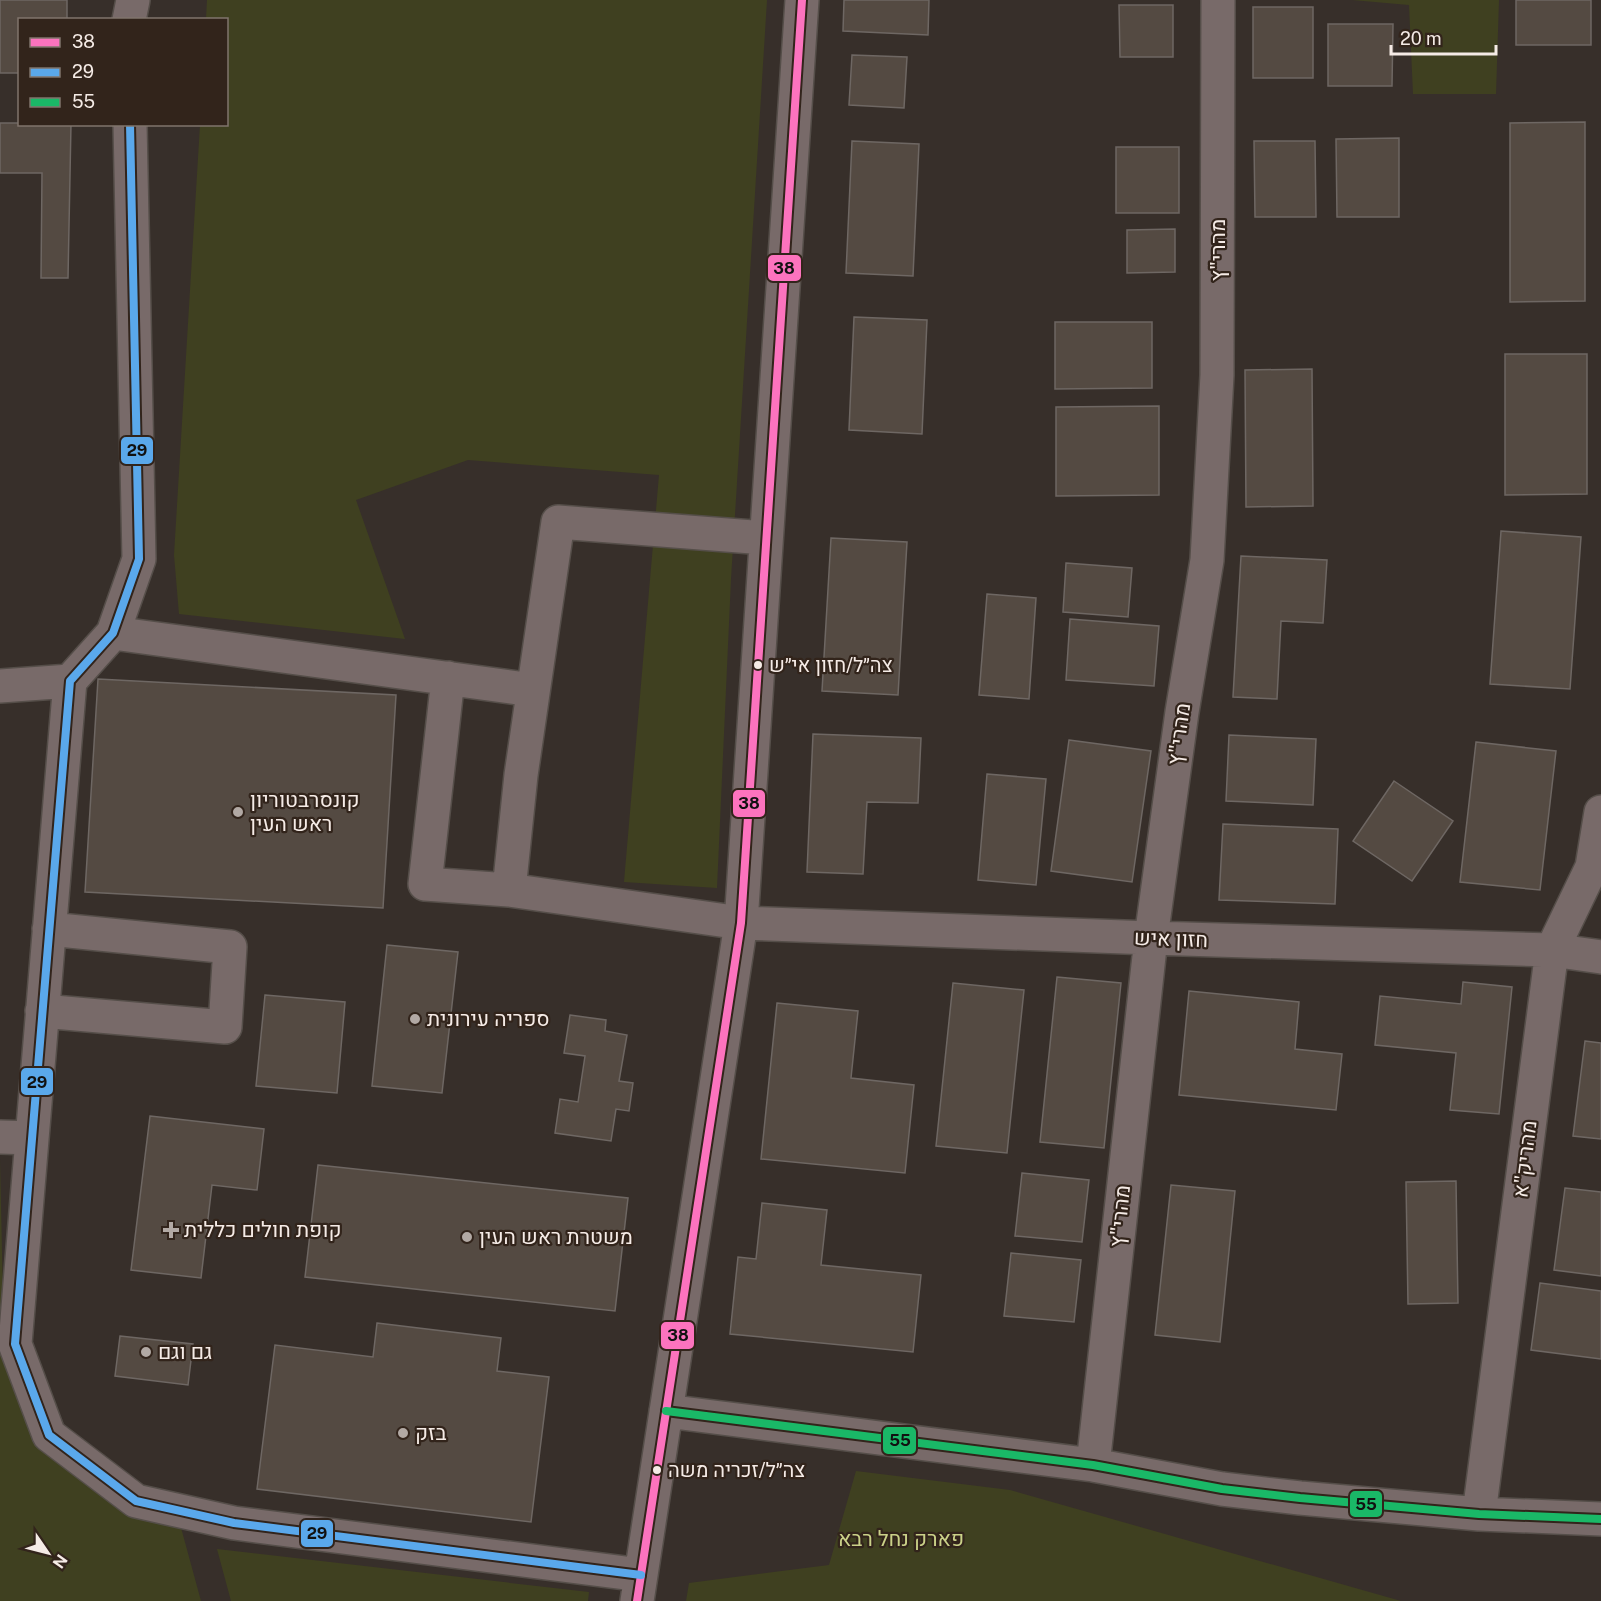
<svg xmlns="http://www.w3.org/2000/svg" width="1601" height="1601" font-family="'Public Sans',Heebo,sans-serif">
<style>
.green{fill:#3f4020}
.building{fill:#544a42;stroke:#6e6763;stroke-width:1.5}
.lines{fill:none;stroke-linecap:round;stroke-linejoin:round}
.minor-casing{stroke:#554e49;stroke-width:36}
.minor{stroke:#786a69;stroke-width:33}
.bus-1-casing{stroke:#32241b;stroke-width:12}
.bus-2-casing{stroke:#32241b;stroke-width:12}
.bus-3-casing{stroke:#32241b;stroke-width:12}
.bus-1{stroke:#fc73be;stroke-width:8}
.bus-2{stroke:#5aa8eb;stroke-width:8}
.bus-3{stroke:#1ab867;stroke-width:8}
.bus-dot{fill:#f5ebe6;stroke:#32241b;stroke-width:2}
.poi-dot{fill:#b2a9a4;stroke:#32241b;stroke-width:2}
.labels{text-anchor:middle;stroke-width:4.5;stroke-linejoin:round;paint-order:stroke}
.bus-label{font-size:20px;fill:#f5ebe6;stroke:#32241b;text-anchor:start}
.street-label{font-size:21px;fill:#f5ebe6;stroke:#32241b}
.poi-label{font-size:21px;fill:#f5ebe6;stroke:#32241b;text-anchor:start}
.park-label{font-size:21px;fill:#cad188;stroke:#32241b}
.line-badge{stroke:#32241b;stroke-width:2}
.pale-badge-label{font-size:16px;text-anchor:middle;font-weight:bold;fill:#111}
</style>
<rect width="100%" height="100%" fill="#372f2a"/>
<path class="green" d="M207,0H767L731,579L717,888L624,882L659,475L468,460L356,500L405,639L179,614L174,555L200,125L226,124V20L206,19Z
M1352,0H1499L1496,94H1413L1409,5Z
M0,1159L4,1345L40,1447L180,1524L201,1601H0Z
M856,1471L1010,1490L1401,1601H686L689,1583L829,1565Z
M217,1549L589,1592L588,1601H231Z"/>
<path class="building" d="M0,0H67V20H20V73H0Z
M844,0H929L928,35L843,31Z
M1516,0H1591V45H1516Z
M1119,5H1173V57H1120Z
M1253,7H1313V78H1253Z
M1328,24H1393L1392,86H1328Z
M852,55L907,57L904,108L849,105Z
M1585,122V301L1510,302V123Z
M0,123H20V124H71L68,278H41L42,173H0Z
M1399,138V217H1337L1336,139Z
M852,141L919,144L913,276L846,273Z
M1254,141H1315L1316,217H1255Z
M1116,147H1179V213H1116Z
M1175,229V272L1127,273V230Z
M854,317L927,320L922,434L849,430Z
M1055,322H1152V388L1055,389Z
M1505,354H1587V494L1505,495Z
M1312,369L1313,506L1246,507L1245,370Z
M1159,406V495L1056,496V407Z
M1501,531L1581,537L1570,689L1490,684Z
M831,538L907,542L898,695L822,691Z
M1241,556L1327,560L1323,623L1281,621L1277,699L1233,697Z
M1066,563L1132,568L1128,617L1063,612Z
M987,594L1036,598L1029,699L979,695Z
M1070,619L1159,626L1154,686L1066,680Z
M98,679L396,695L383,908L85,892Z
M813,734L921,738L918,803L867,802L863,874L807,872Z
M1229,735L1316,739L1313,805L1226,801Z
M1069,740L1151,751L1132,882L1051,871Z
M1476,742L1556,751L1540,890L1460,882Z
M987,774L1046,779L1036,885L978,880Z
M1394,781L1453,821L1412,881L1353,841Z
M1223,824L1338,829L1335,904L1219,900Z
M387,945L458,952L442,1093L372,1086Z
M1057,977L1121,983L1104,1148L1040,1142Z
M1463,982L1512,987L1499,1114L1450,1110L1456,1053L1375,1045L1380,996L1461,1004Z
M953,983L1024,990L1007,1153L936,1146Z
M1189,991L1299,1002L1295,1049L1342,1054L1336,1110L1179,1095Z
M265,995L345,1002L337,1093L256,1086Z
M777,1003L858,1011L851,1078L914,1085L905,1173L761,1159Z
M570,1015L606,1020L605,1031L627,1035L619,1081L633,1083L629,1111L616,1109L611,1141L555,1133L560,1099L578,1102L585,1056L564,1053Z
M1585,1041L1601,1043V1139L1573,1136Z
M150,1116L264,1129L257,1190L212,1185L201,1278L131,1270Z
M318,1165L628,1198L615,1311L305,1277Z
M1022,1173L1089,1180L1082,1242L1015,1236Z
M1456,1181L1458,1303L1408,1304L1406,1182Z
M1171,1185L1235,1191L1220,1342L1155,1335Z
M1565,1188L1601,1192V1276L1554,1270Z
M762,1203L827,1210L821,1265L921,1275L913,1352L730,1334L738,1257L756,1259Z
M1011,1253L1081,1260L1074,1322L1004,1316Z
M1540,1283L1601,1291V1359L1531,1350Z
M377,1323L501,1338L497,1371L549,1377L531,1522L257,1489L275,1345L373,1357Z
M120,1336L193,1344L188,1385L115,1376Z"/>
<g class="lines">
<defs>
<path id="minor" d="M129,20L133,0
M130,124L139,559L113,633L70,681L15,1344L49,1435L136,1501L234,1523L641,1575
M113,633L533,690
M448,678L425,884L509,890L741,923L1151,938L1552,950L1601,957
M0,686L70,681
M509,890L521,775L558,522L766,538
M42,1011L225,1027L230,947L49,929
M0,1137L32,1138
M666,1411L1093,1465L1222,1489L1300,1498L1479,1514L1601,1519
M1093,1465L1151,938L1182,712L1207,560L1217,375L1218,0
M1479,1514L1552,950L1592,867L1601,812
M637,1601L741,923L802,0"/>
</defs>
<use href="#minor" class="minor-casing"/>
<use href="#minor" class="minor"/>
<defs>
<path id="bus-1" d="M637,1601L741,923L802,0"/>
<path id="bus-2" d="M130,124L139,559L113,633L70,681L15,1344L49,1435L136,1501L234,1523L641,1575"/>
<path id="bus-3" d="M666,1411L1093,1465L1222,1489L1300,1498L1479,1514L1601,1519"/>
</defs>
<use href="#bus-1" class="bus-1-casing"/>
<use href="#bus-2" class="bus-2-casing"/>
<use href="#bus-3" class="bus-3-casing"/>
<use href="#bus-1" class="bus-1"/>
<use href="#bus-2" class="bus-2"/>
<use href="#bus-3" class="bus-3"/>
</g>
<g class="bus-dot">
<circle cx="758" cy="665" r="5"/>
<circle cx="657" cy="1470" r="5"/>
</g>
<g class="poi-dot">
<circle cx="238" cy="812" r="6"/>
<circle cx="415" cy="1019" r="6"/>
<path d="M168 1221h6v6h6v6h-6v6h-6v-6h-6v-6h6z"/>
<circle cx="467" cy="1237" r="6"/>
<circle cx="146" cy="1352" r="6"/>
<circle cx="403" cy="1433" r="6"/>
</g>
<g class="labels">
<g class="bus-label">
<text x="769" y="672">צה״ל/חזון אי״ש</text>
<text x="668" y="1477">צה״ל/זכריה משה</text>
</g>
<g class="street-label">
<text transform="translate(1218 250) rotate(-90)" y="7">מהרי"ץ</text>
<text transform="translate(1179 734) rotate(-82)" y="7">מהרי"ץ</text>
<text transform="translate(1171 939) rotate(2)" y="7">חזון איש</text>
<text transform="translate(1525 1159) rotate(-83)" y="7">מהריק"א</text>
<text transform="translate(1120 1216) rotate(-84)" y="7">מהרי"ץ</text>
</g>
<g class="poi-label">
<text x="250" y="807">קונסרבטוריון<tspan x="250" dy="24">ראש העין</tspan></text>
<text x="427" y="1026">ספריה עירונית</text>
<text x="184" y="1237">קופת חולים כללית</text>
<text x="479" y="1244">משטרת ראש העין</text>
<text x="158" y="1359">גם וגם</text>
<text x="415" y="1440">בזק</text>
</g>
<g class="park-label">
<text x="901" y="1546">פארק נחל רבא</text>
</g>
</g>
<g class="line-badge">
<rect x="767" y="254" width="35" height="28" rx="6" fill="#fc73be"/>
<rect x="120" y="436" width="34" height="29" rx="6" fill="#5aa8eb"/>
<rect x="732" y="789" width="34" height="29" rx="6" fill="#fc73be"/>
<rect x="20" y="1067" width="34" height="29" rx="6" fill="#5aa8eb"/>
<rect x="660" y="1321" width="35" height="29" rx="6" fill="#fc73be"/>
<rect x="882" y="1426" width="35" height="29" rx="6" fill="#1ab867"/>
<rect x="1349" y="1490" width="34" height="28" rx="6" fill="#1ab867"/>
<rect x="300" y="1519" width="34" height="29" rx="6" fill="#5aa8eb"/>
</g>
<g class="pale-badge-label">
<text x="784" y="274">38</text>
<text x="137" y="456">29</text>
<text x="749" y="809">38</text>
<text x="37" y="1088">29</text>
<text x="678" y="1341">38</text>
<text x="900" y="1446">55</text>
<text x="1366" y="1510">55</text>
<text x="317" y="1539">29</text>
</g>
<rect x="18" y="18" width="210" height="108" fill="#32241b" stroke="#80746c" stroke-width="1.5"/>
<rect x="30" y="38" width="30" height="9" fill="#fc73be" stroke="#80746c" stroke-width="1.5"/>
<text x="72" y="48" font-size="18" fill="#f5ebe6">38</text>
<rect x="30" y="68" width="30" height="9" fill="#5aa8eb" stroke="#80746c" stroke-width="1.5"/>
<text x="72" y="78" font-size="18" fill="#f5ebe6">29</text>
<rect x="30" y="98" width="30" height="9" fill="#1ab867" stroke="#80746c" stroke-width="1.5"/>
<text x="72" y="108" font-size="18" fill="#f5ebe6">55</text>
<g transform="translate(48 1553) rotate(125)" stroke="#32241b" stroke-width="4.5" paint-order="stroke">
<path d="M0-4.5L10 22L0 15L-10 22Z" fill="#f5ebe6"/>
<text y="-9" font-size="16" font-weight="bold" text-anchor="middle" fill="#f5ebe6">N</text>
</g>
<path d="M1391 45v9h105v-9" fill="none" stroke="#f5ebe6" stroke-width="3"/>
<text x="1400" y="45" font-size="18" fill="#f5ebe6" stroke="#32241b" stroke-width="4.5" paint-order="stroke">20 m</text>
</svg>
